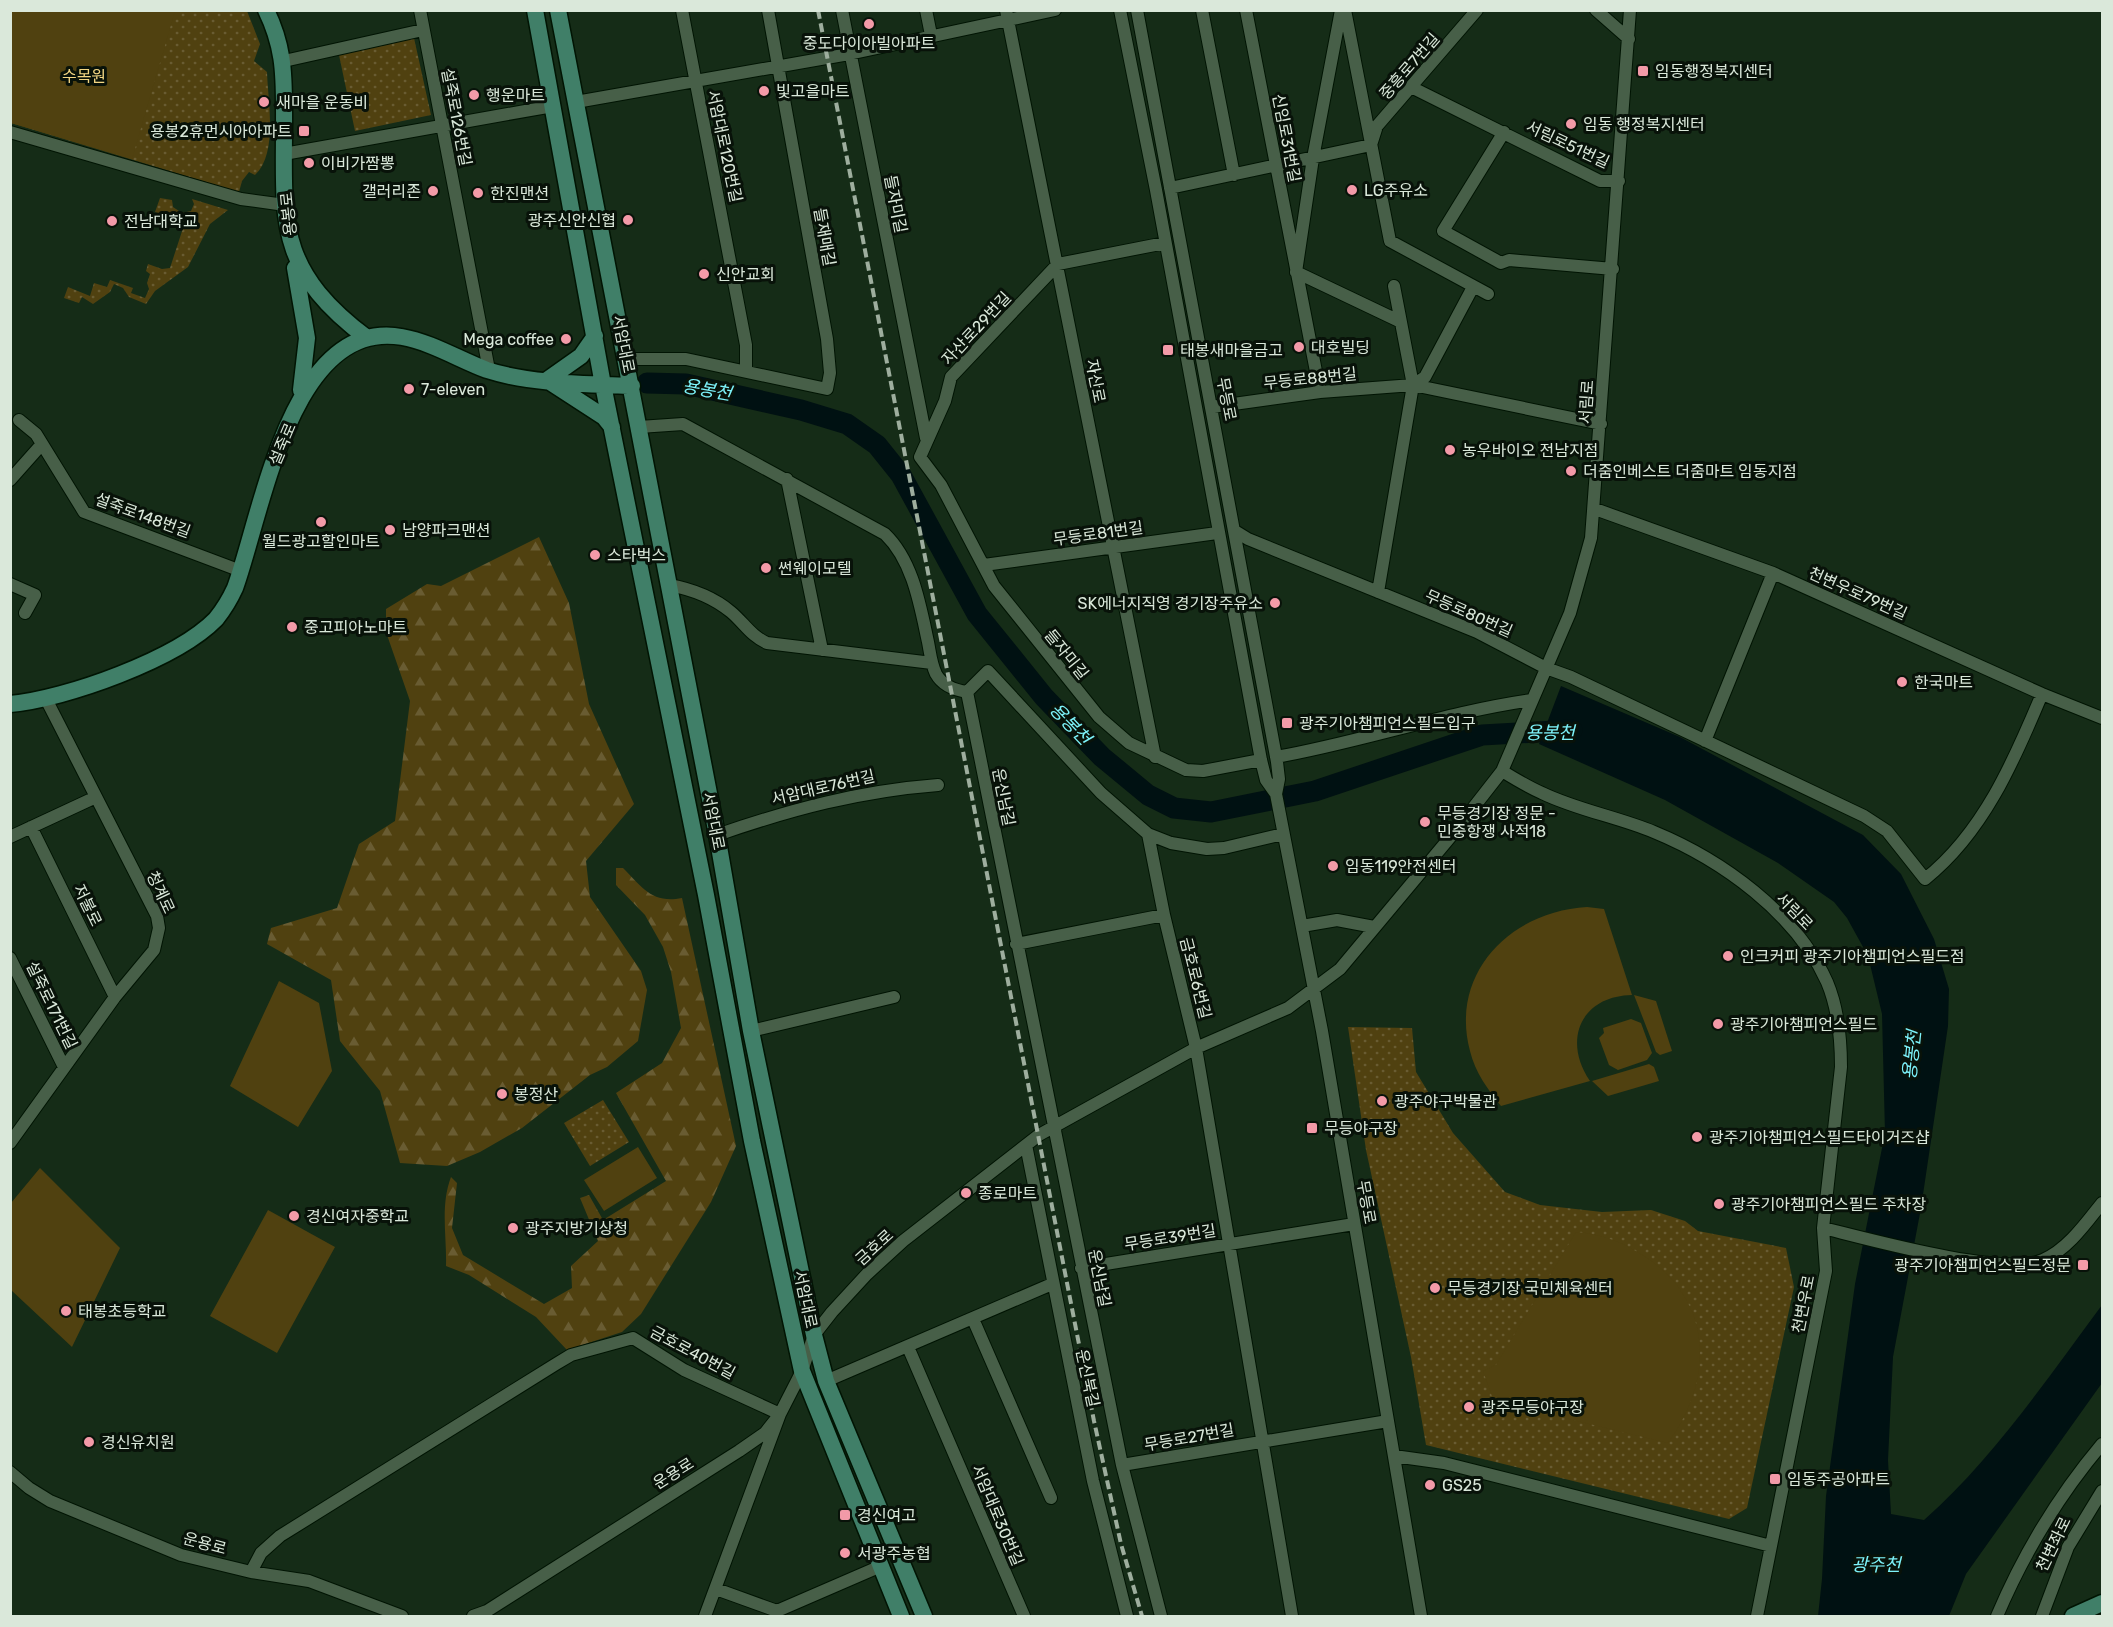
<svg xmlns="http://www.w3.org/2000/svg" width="2113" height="1627" font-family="Rubik,'Noto Sans KR',sans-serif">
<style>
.grass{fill:url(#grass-dots)}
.forest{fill:url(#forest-firs)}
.garden{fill:#504110}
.water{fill:#001112}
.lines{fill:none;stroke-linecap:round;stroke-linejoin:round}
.river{stroke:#001112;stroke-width:21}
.minor-casing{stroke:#011403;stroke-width:14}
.major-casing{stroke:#011403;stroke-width:19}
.minor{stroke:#475f48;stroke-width:12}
.major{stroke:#407f68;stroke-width:16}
.rail{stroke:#9eae9e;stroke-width:4;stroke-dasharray:9 4.5;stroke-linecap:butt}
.poi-dot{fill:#f39aa8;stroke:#081209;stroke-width:2}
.labels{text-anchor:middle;stroke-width:6;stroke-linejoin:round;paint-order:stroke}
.poi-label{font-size:16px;fill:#dae8da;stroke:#081209;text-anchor:start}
.street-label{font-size:16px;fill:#dae8da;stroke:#081209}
.park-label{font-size:16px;fill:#f2d683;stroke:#081209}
.water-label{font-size:18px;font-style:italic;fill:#7df3fa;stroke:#081209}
</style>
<defs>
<pattern id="grass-dots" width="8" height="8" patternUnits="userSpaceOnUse" patternTransform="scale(1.5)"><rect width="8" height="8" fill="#504110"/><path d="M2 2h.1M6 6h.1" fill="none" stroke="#695c32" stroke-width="1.8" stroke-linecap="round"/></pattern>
<pattern id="forest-firs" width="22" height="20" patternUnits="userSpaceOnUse" patternTransform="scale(1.5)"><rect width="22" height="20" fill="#504110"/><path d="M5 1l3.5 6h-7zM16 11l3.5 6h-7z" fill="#695c32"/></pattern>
</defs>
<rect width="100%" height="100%" fill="#152c17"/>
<path class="grass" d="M127,11H247L260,44L254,61L267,72C268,103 278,153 255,175L249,172L242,181L239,192L11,123L10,106Z
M414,38L431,115L355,131L339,55Z
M160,198L172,200L173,207L182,213L191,211L194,204L192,199L228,210L210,224L188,267L155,291L146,304L129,297L123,288L114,284L110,292L93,304L82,297L79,303L64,298L68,287L90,296L94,283L107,287L110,280L133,288L131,293L145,298L149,289L147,283L150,274L146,271L148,264L162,269L170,268L185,222L155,212Z
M1348,1027L1412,1028L1416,1072L1453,1133L1505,1192L1540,1205L1602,1212L1651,1210L1685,1221L1698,1231L1786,1248L1794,1287L1747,1508L1729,1519L1426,1445L1411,1357L1366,1150Z
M603,1100L629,1142L590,1166L564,1123Z"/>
<path class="forest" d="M539,537L569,603L589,704L634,804L586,861L590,897L641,971L647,990L638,1041L607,1067L590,1075L522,1128L480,1152L447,1166L400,1163L380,1091L340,1041L331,980L267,944L271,928L337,908L359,844L395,821L410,701L386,632V609L427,584L441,586Z
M616,868H623C642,887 652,904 682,898L736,1146L711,1202L641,1314L622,1332L567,1350L536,1317L469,1275L446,1266C447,1237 440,1206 451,1177L457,1183L452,1228L463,1255L544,1304L572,1288L571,1266L598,1241L580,1198L589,1195L603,1220L666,1181L616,1093L662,1063L681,1028L671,972L663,947L645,915L616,885Z"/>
<path class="garden" d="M10,11H175L132,159L11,123Z
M1587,907L1604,909L1632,995C1581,996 1562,1040 1590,1081L1501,1106C1488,1090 1475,1072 1470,1051C1449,972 1512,911 1587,907Z
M279,981L319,1003L332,1071L298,1127L230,1086Z
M1634,995L1656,1001L1672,1051L1660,1055L1656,1052Z
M1631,1019L1641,1023L1652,1053L1647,1060L1618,1070L1609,1065L1599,1038L1604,1033L1603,1028Z
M1649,1064L1654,1067L1659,1081L1608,1096L1592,1081Z
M638,1147L657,1178L604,1211L584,1180Z
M40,1168L120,1248L72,1347L11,1290V1203Z
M268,1210L335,1247L277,1353L210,1316Z
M1576,1232C1602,1234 1622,1242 1644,1256C1714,1301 1714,1380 1668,1443L1532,1410L1500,1419L1483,1371L1496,1365Z"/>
<path class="water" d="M1561,686L1680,737L1863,835L1901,874L1934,939L1949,989L1948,1026L1921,1208L1893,1357L1888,1460L1891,1514L1924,1520C1993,1459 2047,1379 2102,1305V1383L1966,1574L1949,1616H1818L1822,1579L1826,1496L1855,1284L1885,1133L1882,1014L1868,956L1847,918L1834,902L1778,863L1665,800L1539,744Z"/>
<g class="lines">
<path class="river" d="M647,383L686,384L801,410L847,424L877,445L901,475L977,614L1044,697L1102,757L1148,795L1174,808L1211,812L1315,791L1482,735L1572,730"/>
<defs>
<path id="minor" d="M420,10L489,370
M682,10L746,345V370
M842,10L926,438
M926,10L931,35
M1006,10L1155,757
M1120,10L1156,190L1261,760L1266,780L1276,794L1322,1031L1421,1616
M1137,10L1277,762L1279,779L1276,794
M1202,10L1234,175
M1246,10L1320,392
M1341,10L1313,158L1296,272L1399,321
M1345,10L1390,241L1488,294
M1596,10L1629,39
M284,61L423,30
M1413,88L1600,181H1619
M576,102L849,54L1055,10
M10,132L241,199L285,205
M1504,132L1443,231L1501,263L1509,260L1613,269
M284,154L553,106
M1170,188L1371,145L1377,126L1477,10
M1165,243L1058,264L951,377L945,401L920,457L941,485L994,586L1099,717L1129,743L1186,770L1203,771L1261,760
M627,359H686L827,389L830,373L827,339L768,10
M1413,385L1425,377L1473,287
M1212,407L1320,392L1413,385L1601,424
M19,420L36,434L84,512L241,571
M639,427L683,424L885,534C913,561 920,605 928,642C930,652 931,664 936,674C942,685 954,690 967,692
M787,479L822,650
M10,480L42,444
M1595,509L1773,573L2042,694L2102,718
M1235,531L1248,539L1477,632L1546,668L1571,677L1864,816L1887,831L1925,879C1983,833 2014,761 2042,694
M984,565L1217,533
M10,584L35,595L25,613
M669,585C691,589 713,597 731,612C744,623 751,636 767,643L932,663
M1378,592L1413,385L1394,286
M967,692L1122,1465L1161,1616
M967,692L988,671L1101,793L1148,834L1171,843L1207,849L1224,848L1283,834
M1705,741L1773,573
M1276,757C1362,742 1446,712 1532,700
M1502,771C1515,779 1528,787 1542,793C1577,810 1618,817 1654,832C1722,860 1796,913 1827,982C1838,1008 1841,1038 1841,1067L1823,1228L1826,1271L1757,1616
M31,827L115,997
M1148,834L1164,915L1196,1048L1292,1616
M717,835C792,809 860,791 938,785
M10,837L96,797
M1302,926L1337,920L1374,927
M1016,944L1164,915
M10,958L64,1067
M751,1031L894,997
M10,1143L115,997L154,950L159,928L157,916L46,699
M1026,1145L1093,1481L1127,1616
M1823,1228C1868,1239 2004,1277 2043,1260C2068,1249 2086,1223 2102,1203
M1081,1268L1354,1224
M973,1319L1051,1498
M908,1347L1024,1616
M826,1381L1052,1284
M1394,1456L1444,1463L1771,1546
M1122,1465L1388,1421
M10,1472L29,1488L50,1501L181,1555L251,1572L309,1581L402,1616
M251,1572L261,1553L280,1536L556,1364L571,1355L633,1338L684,1370L780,1414L765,1433L739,1451L487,1611L473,1616
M716,1589L777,1611
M777,1611L881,1566
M705,1616L780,1414L802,1371L814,1335L832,1312L867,1274L903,1241L1039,1135L1196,1048L1288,1008L1340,969L1452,835L1502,771L1570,613L1591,538L1630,10
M1997,1616C2023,1555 2059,1495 2102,1444
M2042,1616L2068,1547L2102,1491"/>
<path id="major" d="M266,10C283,45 284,71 284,108C285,216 271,266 367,338
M535,10L603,385L706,895L752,1141L802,1371L901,1616
M558,10L717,835L751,1031L814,1335L826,1381L924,1616
M295,268L307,338L301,390
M595,336L581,356L547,380L604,417L612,427
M10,704C66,699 177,659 216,619C224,609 230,599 235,588C262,514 291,317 402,337C431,342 460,360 487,370C530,384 587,384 632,386
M2073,1616L2102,1603"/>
</defs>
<use href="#minor" class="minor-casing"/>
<use href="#major" class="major-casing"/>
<use href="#minor" class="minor"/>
<use href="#major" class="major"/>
<path class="rail" d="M818,10L1094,1421L1121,1544L1142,1616"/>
</g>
<g class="poi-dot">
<circle cx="869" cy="24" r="6"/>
<rect x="1637" y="65" width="12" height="12" rx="3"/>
<circle cx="764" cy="91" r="6"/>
<circle cx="474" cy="95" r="6"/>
<circle cx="264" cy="102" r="6"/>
<circle cx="1571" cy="124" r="6"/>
<rect x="298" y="125" width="12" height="12" rx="3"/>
<circle cx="309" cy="163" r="6"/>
<circle cx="1352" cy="190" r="6"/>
<circle cx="433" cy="191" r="6"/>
<circle cx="478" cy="193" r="6"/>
<circle cx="628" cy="220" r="6"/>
<circle cx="112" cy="221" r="6"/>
<circle cx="704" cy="274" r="6"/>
<circle cx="566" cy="339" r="6"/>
<circle cx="1299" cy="347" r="6"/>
<rect x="1162" y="344" width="12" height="12" rx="3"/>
<circle cx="409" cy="389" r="6"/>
<circle cx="1450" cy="450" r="6"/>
<circle cx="1571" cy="471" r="6"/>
<circle cx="321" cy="522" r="6"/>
<circle cx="390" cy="530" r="6"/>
<circle cx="595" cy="555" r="6"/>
<circle cx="766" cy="568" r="6"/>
<circle cx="1275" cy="603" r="6"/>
<circle cx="292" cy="627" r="6"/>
<circle cx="1902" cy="682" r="6"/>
<rect x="1281" y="717" width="12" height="12" rx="3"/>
<circle cx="1425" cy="822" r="6"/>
<circle cx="1333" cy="866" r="6"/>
<circle cx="1728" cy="956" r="6"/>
<circle cx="1718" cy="1024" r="6"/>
<circle cx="502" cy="1094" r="6"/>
<circle cx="1382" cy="1101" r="6"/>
<rect x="1306" y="1122" width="12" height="12" rx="3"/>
<circle cx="1697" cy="1137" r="6"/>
<circle cx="966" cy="1193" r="6"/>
<circle cx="1719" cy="1204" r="6"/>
<circle cx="294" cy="1216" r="6"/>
<circle cx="513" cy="1228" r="6"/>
<rect x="2077" y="1259" width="12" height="12" rx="3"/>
<circle cx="1435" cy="1288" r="6"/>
<circle cx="66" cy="1311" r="6"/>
<circle cx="1469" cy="1407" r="6"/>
<circle cx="89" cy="1442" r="6"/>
<rect x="1769" y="1473" width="12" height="12" rx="3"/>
<circle cx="1430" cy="1485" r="6"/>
<rect x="839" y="1509" width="12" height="12" rx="3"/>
<circle cx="845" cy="1553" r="6"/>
</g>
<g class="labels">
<g class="poi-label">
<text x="869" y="49" text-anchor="middle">중도다이아빌아파트</text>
<text x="1655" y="77">임동행정복지센터</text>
<text x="776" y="97">빛고을마트</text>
<text x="486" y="101">행운마트</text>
<text x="276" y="108">새마을 운동비</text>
<text x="1583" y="130">임동 행정복지센터</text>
<text x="292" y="137" text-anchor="end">용봉2휴먼시아아파트</text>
<text x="321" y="169">이비가짬뽕</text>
<text x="1364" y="196">LG주유소</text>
<text x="421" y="197" text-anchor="end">갤러리존</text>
<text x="490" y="199">한진맨션</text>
<text x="616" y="226" text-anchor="end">광주신안신협</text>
<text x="124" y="227">전남대학교</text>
<text x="716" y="280">신안교회</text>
<text x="554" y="345" text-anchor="end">Mega coffee</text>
<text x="1311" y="353">대호빌딩</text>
<text x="1180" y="356">태봉새마을금고</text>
<text x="421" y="395">7-eleven</text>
<text x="1462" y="456">농우바이오 전남지점</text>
<text x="1583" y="477">더줌인베스트 더줌마트 임동지점</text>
<text x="402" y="536">남양파크맨션</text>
<text x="321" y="547" text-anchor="middle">월드광고할인마트</text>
<text x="607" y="561">스타벅스</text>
<text x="778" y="574">썬웨이모텔</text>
<text x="1263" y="609" text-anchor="end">SK에너지직영 경기장주유소</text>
<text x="304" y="633">중고피아노마트</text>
<text x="1914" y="688">한국마트</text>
<text x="1299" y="729">광주기아챔피언스필드입구</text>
<text x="1437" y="819">무등경기장 정문 -<tspan x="1437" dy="18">민중항쟁 사적18</tspan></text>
<text x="1345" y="872">임동119안전센터</text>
<text x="1740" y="962">인크커피 광주기아챔피언스필드점</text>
<text x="1730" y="1030">광주기아챔피언스필드</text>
<text x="514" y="1100">봉정산</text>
<text x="1394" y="1107">광주야구박물관</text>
<text x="1324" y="1134">무등야구장</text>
<text x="1709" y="1143">광주기아챔피언스필드타이거즈샵</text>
<text x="978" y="1199">종로마트</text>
<text x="1731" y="1210">광주기아챔피언스필드 주차장</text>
<text x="306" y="1222">경신여자중학교</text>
<text x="525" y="1234">광주지방기상청</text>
<text x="2071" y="1271" text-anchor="end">광주기아챔피언스필드정문</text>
<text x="1447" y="1294">무등경기장 국민체육센터</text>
<text x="78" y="1317">태봉초등학교</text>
<text x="1481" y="1413">광주무등야구장</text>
<text x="101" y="1448">경신유치원</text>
<text x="1787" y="1485">임동주공아파트</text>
<text x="1442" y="1491">GS25</text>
<text x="857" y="1521">경신여고</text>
<text x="857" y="1559">서광주농협</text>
</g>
<g class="street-label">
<text transform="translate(1409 66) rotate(-49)" y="6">중흥로7번길</text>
<text transform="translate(457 117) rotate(79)" y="6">설죽로126번길</text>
<text transform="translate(1287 138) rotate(79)" y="6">신임로31번길</text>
<text transform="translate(1568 144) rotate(25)" y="6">서림로51번길</text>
<text transform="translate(725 146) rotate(78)" y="6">서암대로120번길</text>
<text transform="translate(896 204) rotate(79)" y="6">들자미길</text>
<text transform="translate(288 214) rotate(-96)" y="6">용봉로</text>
<text transform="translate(825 237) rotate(80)" y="6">들재매길</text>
<text transform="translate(976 328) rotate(-47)" y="6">자산로29번길</text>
<text transform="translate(624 344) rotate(79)" y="6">서암대로</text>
<text transform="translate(1310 378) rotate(-6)" y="6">무등로88번길</text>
<text transform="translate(1096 381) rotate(79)" y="6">자산로</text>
<text transform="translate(1227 399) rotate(79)" y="6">무등로</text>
<text transform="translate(1586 402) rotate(-86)" y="6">서림로</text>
<text transform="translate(282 444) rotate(-67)" y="6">설죽로</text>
<text transform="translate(143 515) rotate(20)" y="6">설죽로148번길</text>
<text transform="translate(1098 533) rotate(-8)" y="6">무등로81번길</text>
<text transform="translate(1858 593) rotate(24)" y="6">천변우로79번길</text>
<text transform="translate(1469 613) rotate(24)" y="6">무등로80번길</text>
<text transform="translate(1067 654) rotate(51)" y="6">들자미길</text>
<text transform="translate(823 787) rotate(-13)" y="6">서암대로76번길</text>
<text transform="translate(1004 797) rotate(79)" y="6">운신남길</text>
<text transform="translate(714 821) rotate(79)" y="6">서암대로</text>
<text transform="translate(161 892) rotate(65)" y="6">청계로</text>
<text transform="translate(88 905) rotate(64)" y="6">저불로</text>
<text transform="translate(1795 911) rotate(46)" y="6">서림로</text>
<text transform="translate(1196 978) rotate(76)" y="6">금호로6번길</text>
<text transform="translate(52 1005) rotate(64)" y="6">설죽로171번길</text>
<text transform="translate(1367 1202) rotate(80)" y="6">무등로</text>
<text transform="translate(1170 1237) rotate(-9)" y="6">무등로39번길</text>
<text transform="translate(874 1247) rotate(-42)" y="6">금호로</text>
<text transform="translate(1100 1278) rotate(79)" y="6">운신남길</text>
<text transform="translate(806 1299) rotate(78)" y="6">서암대로</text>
<text transform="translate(1803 1304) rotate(-79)" y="6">천변우로</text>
<text transform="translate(693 1352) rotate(28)" y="6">금호로40번길</text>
<text transform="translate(1088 1378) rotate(78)" y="6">운신북길</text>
<text transform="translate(1189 1437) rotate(-10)" y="6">무등로27번길</text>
<text transform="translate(673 1473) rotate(-32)" y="6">운용로</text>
<text transform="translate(998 1515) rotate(67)" y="6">서암대로30번길</text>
<text transform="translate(205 1543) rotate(15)" y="6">운용로</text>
<text transform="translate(2053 1544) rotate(-64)" y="6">천변좌로</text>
</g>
<g class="park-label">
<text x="84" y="82">수목원</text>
</g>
<g class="water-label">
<text transform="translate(707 390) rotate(10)" y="6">용봉천</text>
<text transform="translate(1070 724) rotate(46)" y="6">용봉천</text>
<text x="1550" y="739">용봉천</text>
<text transform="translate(1912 1055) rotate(-84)" y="6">용봉천</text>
<text x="1876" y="1571">광주천</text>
</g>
</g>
<rect width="2113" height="1627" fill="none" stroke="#dae8da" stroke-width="24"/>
</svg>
